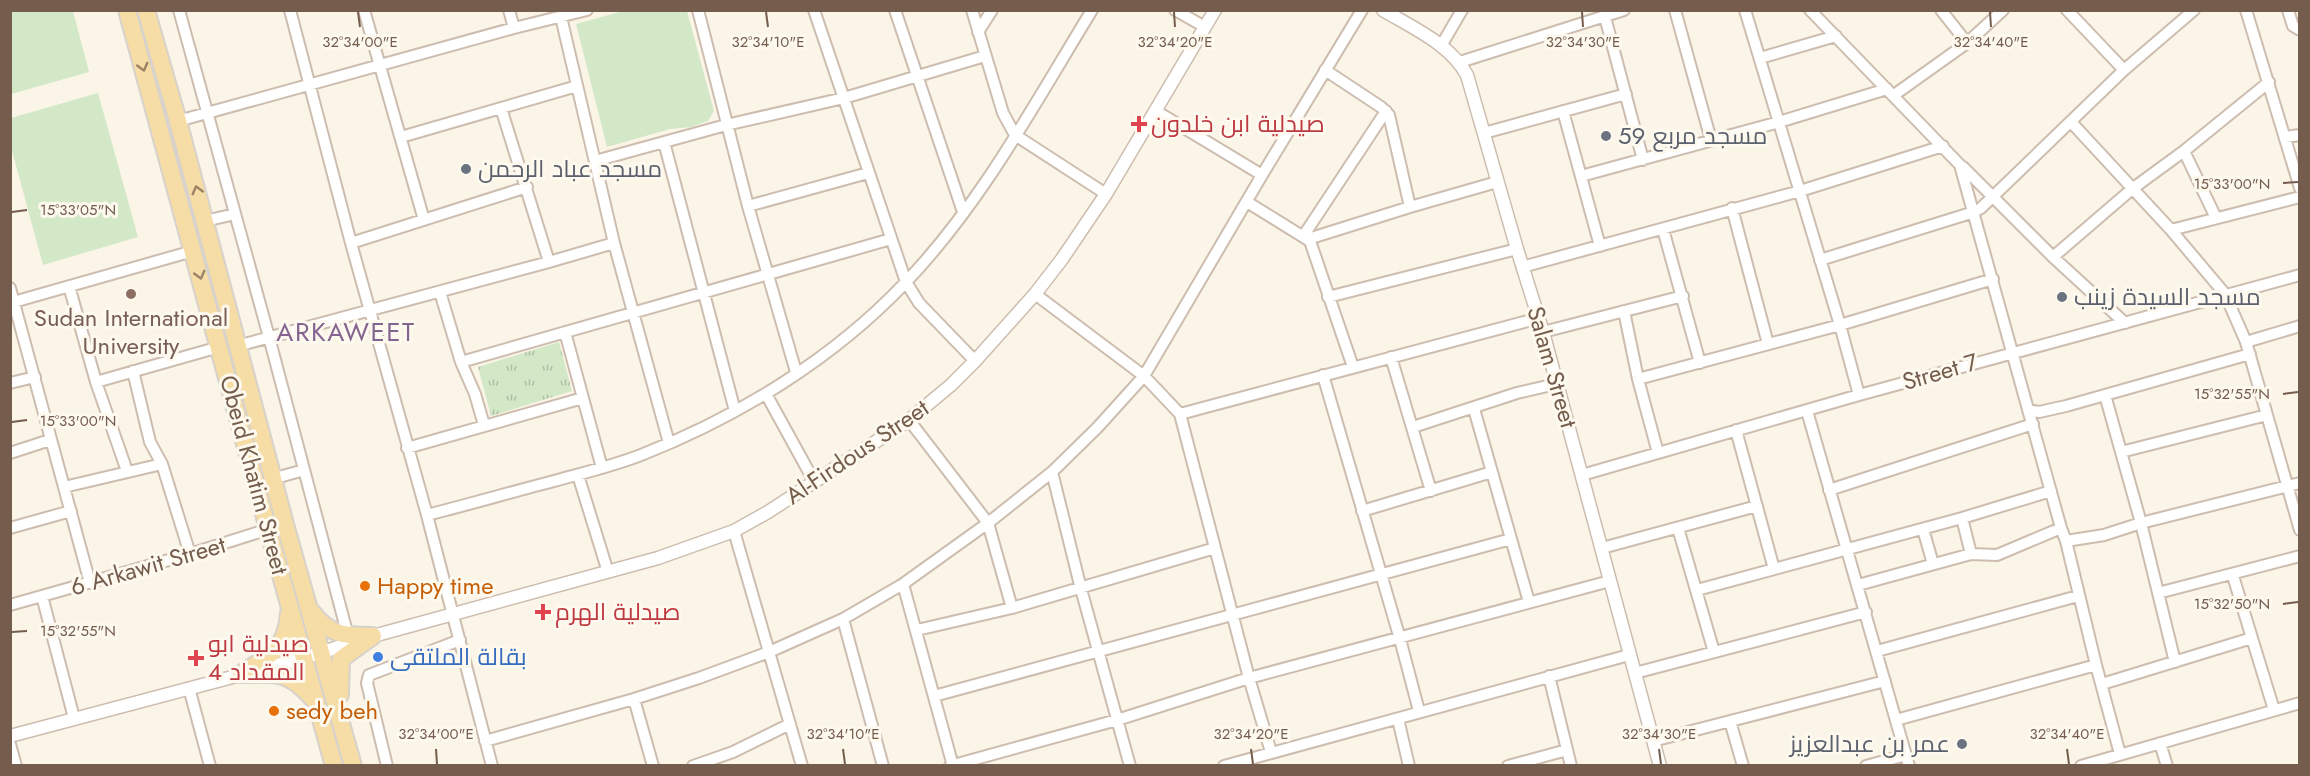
<svg xmlns="http://www.w3.org/2000/svg" width="2310" height="776" font-family="Jost,Cairo,sans-serif">
<style>
.grass{fill:#d3e8c7}
.park{fill:url(#park-tufts)}
.lines{fill:none;stroke-linecap:round;stroke-linejoin:round}
.minor-casing{stroke:#cdbdaf;stroke-width:14}
.tertiary-casing{stroke:#cdbdaf;stroke-width:15}
.primary-casing{stroke:#d8d2cd;stroke-width:20}
.minor{stroke:#fff;stroke-width:10}
.tertiary{stroke:#fff;stroke-width:12}
.primary{stroke:#f6dca5;stroke-width:16}
.oneway{stroke:#9b8367}
.ticks{fill:none;stroke:#745d4d;stroke-width:2}
.health-dot{fill:#e0444e;stroke:#fef9ee;stroke-width:2}
.worship-dot{fill:#6b7280;stroke:#fef9ee;stroke-width:2}
.education-dot{fill:#8d6e63;stroke:#fef9ee;stroke-width:2}
.food-dot{fill:#e8710a;stroke:#fef9ee;stroke-width:2}
.shop-dot{fill:#3f7fe0;stroke:#fef9ee;stroke-width:2}
.labels{text-anchor:middle;stroke-width:6;stroke-linejoin:round;paint-order:stroke}
.health-label{font-size:24px;fill:#be3a42;stroke:#fef9ee;text-anchor:start}
.worship-label{font-size:24px;fill:#5b616d;stroke:#fef9ee;text-anchor:start}
.education-label{font-size:24px;fill:#785e54;stroke:#fef9ee}
.street-label{font-size:24px;fill:#745d4d;stroke:#fef9ee}
.food-label{font-size:24px;fill:#c56008;stroke:#fef9ee;text-anchor:start}
.shop-label{font-size:24px;fill:#366cbe;stroke:#fef9ee;text-anchor:start}
.neighbourhood-label{font-size:26px;letter-spacing:1.5px;fill:#846590;stroke:#fef9ee}
.ticks-label{font-size:15px;text-anchor:middle;fill:#745d4d;stroke:#fef9ee;stroke-width:6;stroke-linejoin:round;paint-order:stroke}
</style>
<defs>
<pattern id="park-tufts" width="24" height="20" patternUnits="userSpaceOnUse" patternTransform="scale(1.5)"><rect width="24" height="20" fill="#d3e8c7"/><path d="M3 7l-1-3M5 7V3M7 7l1-3M15 17l-1-3M17 17v-4M19 17l1-3" fill="none" stroke="#b0bfa4"/></pattern>
</defs>
<rect width="100%" height="100%" fill="#fbf5e8"/>
<path class="grass" d="M11,10L73,11L89,72L11,94Z
M623,11H687L714,111L708,121L691,127L670,129L607,147L576,24Z
M98,93L138,237L43,265L11,147V118Z"/>
<path class="park" d="M559,342L572,391L491,416L478,367Z"/>
<g class="lines">
<defs>
<path id="minor" d="M179,10L269,337L348,636
M290,10L351,243L427,515L492,766
M364,10L424,220
M509,10L514,28
M698,10L748,206L796,372
M814,10L906,282L919,303L975,361
M895,10L963,212
M972,10L1003,113L1015,135L1106,194
M1175,10L1205,27
M1675,10L1711,140
M1745,10L1840,325L1859,395
M1810,10L1960,165L2061,528L2066,541L2096,665L2120,754
M1941,10L1967,43
M2067,10L2124,70
M2246,10L2300,188
M2288,10L2293,26L2300,30
M561,17L614,243L669,443
M1605,17L1643,160
M978,32L992,10
M1441,46L1462,10
M1760,58L1836,36
M1460,62L1624,10
M1325,70L1381,107L1389,115L1410,207
M1894,95L1967,43L2003,10
M501,108L549,262
M1156,111L1262,175
M1563,111L1600,246
M178,121L514,28L587,10
M2071,122L2171,230L2225,294L2246,342L2300,530
M1484,133L1626,94
M401,137L577,86
M2285,137L2300,135
M664,142L735,411
M2184,151L2216,218
M595,161L726,125L844,98L985,56
M1963,167L2053,257L2125,323
M1581,176L1779,122L1887,89
M1247,202L1310,241L1353,367
M748,206L868,173
M1732,208L1768,344
M205,221L235,214
M1663,229L1700,363
M2171,230L2300,197
M1304,235L1386,111
M1308,239L1410,207L1497,182
M351,243L527,187
M2053,257L2132,189L2184,151L2269,82
M1820,260L1974,212L1981,208L2124,70L2194,10
M1522,267L1800,191L1943,146
M69,286L96,382L127,471
M10,288L90,583
M440,292L461,362L475,394L484,425
M1035,294L1144,376L1180,414L1249,678L1271,752
M1328,297L1517,249
M10,303L193,251
M1624,311L1638,379L1658,453
M565,332L602,468
M1543,332L1683,296
M2246,342L2300,326
M237,346L549,262L614,243
M1391,357L1431,491
M461,362L891,239
M133,371L150,442L162,464L190,554
M1323,375L1400,639L1419,711
M1638,379L1840,325L1993,279
M96,382L219,347
M10,383L35,377
M766,394L815,483
M2105,395L2141,523L2175,662
M1474,409L1529,602
M2028,410L2039,412L2066,406L2250,354
M1807,411L1909,766
M1180,414L1539,318
M909,420L988,523L1012,608
M1413,427L1517,393L1556,384
M1736,430L1774,569
M407,448L583,398
M2121,452L2267,415
M10,453L50,440
M1052,472L1081,589L1130,766
M578,475L608,572
M1582,475L1859,395L2300,275
M272,479L304,470
M64,487L162,464
M1829,490L2033,424
M1362,511L1492,472
M427,515C470,504 512,492 554,481C583,473 613,466 641,455C738,417 833,359 905,283C981,204 1035,103 1092,10
M1962,518L1971,554
M10,528L71,511
M1678,528L1714,652
M1923,529L1933,564
M734,531L802,766
M2066,541L2104,535L2141,523L2300,483
M1602,548L1757,506
M2233,576L2274,710
M903,584L953,766
M1858,585L1971,554L1997,555L2061,528
M1697,590L1962,518L2051,491
M2158,593L2300,556
M42,596L74,718
M10,605L190,554L272,528
M843,619L883,766
M917,630L1012,608L1215,548
M1877,651L2078,596
M1635,673L1866,612
M1549,676L1571,766
M2102,684L2252,638
M189,688L210,766
M934,696L1511,539
M634,699L653,766
M1398,719L1409,766
M1896,720L2096,665
M1730,721L1743,766
M485,741L634,699L699,678L769,652L843,619L903,584L988,523L1052,472L1097,428L1144,376L1262,175L1362,10
M1653,741L1885,681
M2160,743L2167,766
M10,744L16,766
M387,766L367,683L369,675L460,640
M693,766L733,752L790,724
M950,766L1117,720L1249,678L1610,581
M1224,766L1629,655
M1508,766L1567,750
M1866,766L1906,755
M2081,766L2300,703"/>
<path id="tertiary" d="M1383,10C1413,28 1450,44 1467,75L1517,249L1543,332L1660,766
M10,736L304,658L373,636L658,558L734,531L768,512L909,420L951,385L975,361L1035,294L1062,259L1106,194L1215,10"/>
<path id="primary" d="M127,10L268,529L334,766
M146,10L178,121L285,524L353,766
M311,611C329,635 344,636 372,636
M241,674C269,655 286,651 289,613
M241,674C279,674 287,670 314,700
M340,695L341,659L373,636"/>
</defs>
<use href="#minor" class="minor-casing"/>
<use href="#tertiary" class="tertiary-casing"/>
<use href="#primary" class="primary-casing"/>
<use href="#minor" class="minor"/>
<use href="#tertiary" class="tertiary"/>
<use href="#primary" class="primary"/>
</g>
<defs><path id="oneway-chevron" d="M-2-3.5L2.5 0L-2 3.5" fill="none" stroke-width="1.6" stroke-linecap="round" stroke-linejoin="round" transform="scale(1.5)"/></defs>
<g class="oneway">
<use href="#oneway-chevron" transform="translate(143 67) rotate(75)"/>
<use href="#oneway-chevron" transform="translate(197 190) rotate(-105)"/>
<use href="#oneway-chevron" transform="translate(200 275) rotate(75)"/>
</g>
<path class="ticks" d="M358,12L360,27M766,12L768,27M1174,12L1175,27M1582,12L1583,27M1990,12L1991,27M2283,183L2298,182M12,212L27,210M2283,394L2298,392M12,422L27,420M2283,604L2298,602M12,632L27,631M436,749L437,764M843,749L845,764M1251,749L1253,764M1659,749L1661,764M2067,749L2069,764"/>
<g class="health-dot">
<path d="M1136 115h6v6h6v6h-6v6h-6v-6h-6v-6h6z"/>
<path d="M540 603h6v6h6v6h-6v6h-6v-6h-6v-6h6z"/>
<path d="M193 649h6v6h6v6h-6v6h-6v-6h-6v-6h6z"/>
</g>
<g class="worship-dot">
<circle cx="1606" cy="136" r="6"/>
<circle cx="466" cy="169" r="6"/>
<circle cx="2062" cy="297" r="6"/>
<circle cx="1962" cy="744" r="6"/>
</g>
<circle class="education-dot" cx="131" cy="294" r="6"/>
<g class="food-dot">
<circle cx="365" cy="586" r="6"/>
<circle cx="274" cy="711" r="6"/>
</g>
<circle class="shop-dot" cx="378" cy="657" r="6"/>
<g class="labels">
<g class="health-label">
<text x="1151" y="132">صيدلية ابن خلدون</text>
<text x="555" y="620">صيدلية الهرم</text>
<text x="208" y="652">صيدلية ابو<tspan x="208" dy="28">المقداد 4</tspan></text>
</g>
<g class="worship-label">
<text x="1618" y="144">مسجد مربع 59</text>
<text x="478" y="177">مسجد عباد الرحمن</text>
<text x="2074" y="305">مسجد السيدة زينب</text>
<text x="1950" y="752" text-anchor="end">عمر بن عبدالعزيز</text>
</g>
<g class="education-label">
<text x="131" y="326">Sudan International<tspan x="131" dy="28">University</tspan></text>
</g>
<g class="street-label">
<text transform="translate(1552 367) rotate(74)" y="8">Salam Street</text>
<text transform="translate(1940 372) rotate(-16)" y="8">Street 7</text>
<text transform="translate(857 452) rotate(-34)" y="8">Al-Firdous Street</text>
<text transform="translate(254 475) rotate(75)" y="8">Obeid Khatim Street</text>
<text transform="translate(148 566) rotate(-16)" y="8">6 Arkawit Street</text>
</g>
<g class="food-label">
<text x="377" y="594">Happy time</text>
<text x="286" y="719">sedy beh</text>
</g>
<g class="shop-label">
<text x="390" y="665">بقالة الملتقى</text>
</g>
<g class="neighbourhood-label">
<text x="346" y="341">ARKAWEET</text>
</g>
</g>
<g class="ticks-label">
<text x="360" y="47">32°34'00"E</text>
<text x="768" y="47">32°34'10"E</text>
<text x="1175" y="47">32°34'20"E</text>
<text x="1583" y="47">32°34'30"E</text>
<text x="1991" y="47">32°34'40"E</text>
<text x="2232" y="189">15°33'00"N</text>
<text x="78" y="215">15°33'05"N</text>
<text x="2232" y="399">15°32'55"N</text>
<text x="78" y="426">15°33'00"N</text>
<text x="2232" y="609">15°32'50"N</text>
<text x="78" y="636">15°32'55"N</text>
<text x="436" y="739">32°34'00"E</text>
<text x="843" y="739">32°34'10"E</text>
<text x="1251" y="739">32°34'20"E</text>
<text x="1659" y="739">32°34'30"E</text>
<text x="2067" y="739">32°34'40"E</text>
</g>
<rect width="2310" height="776" fill="none" stroke="#745d4d" stroke-width="24"/>
</svg>
